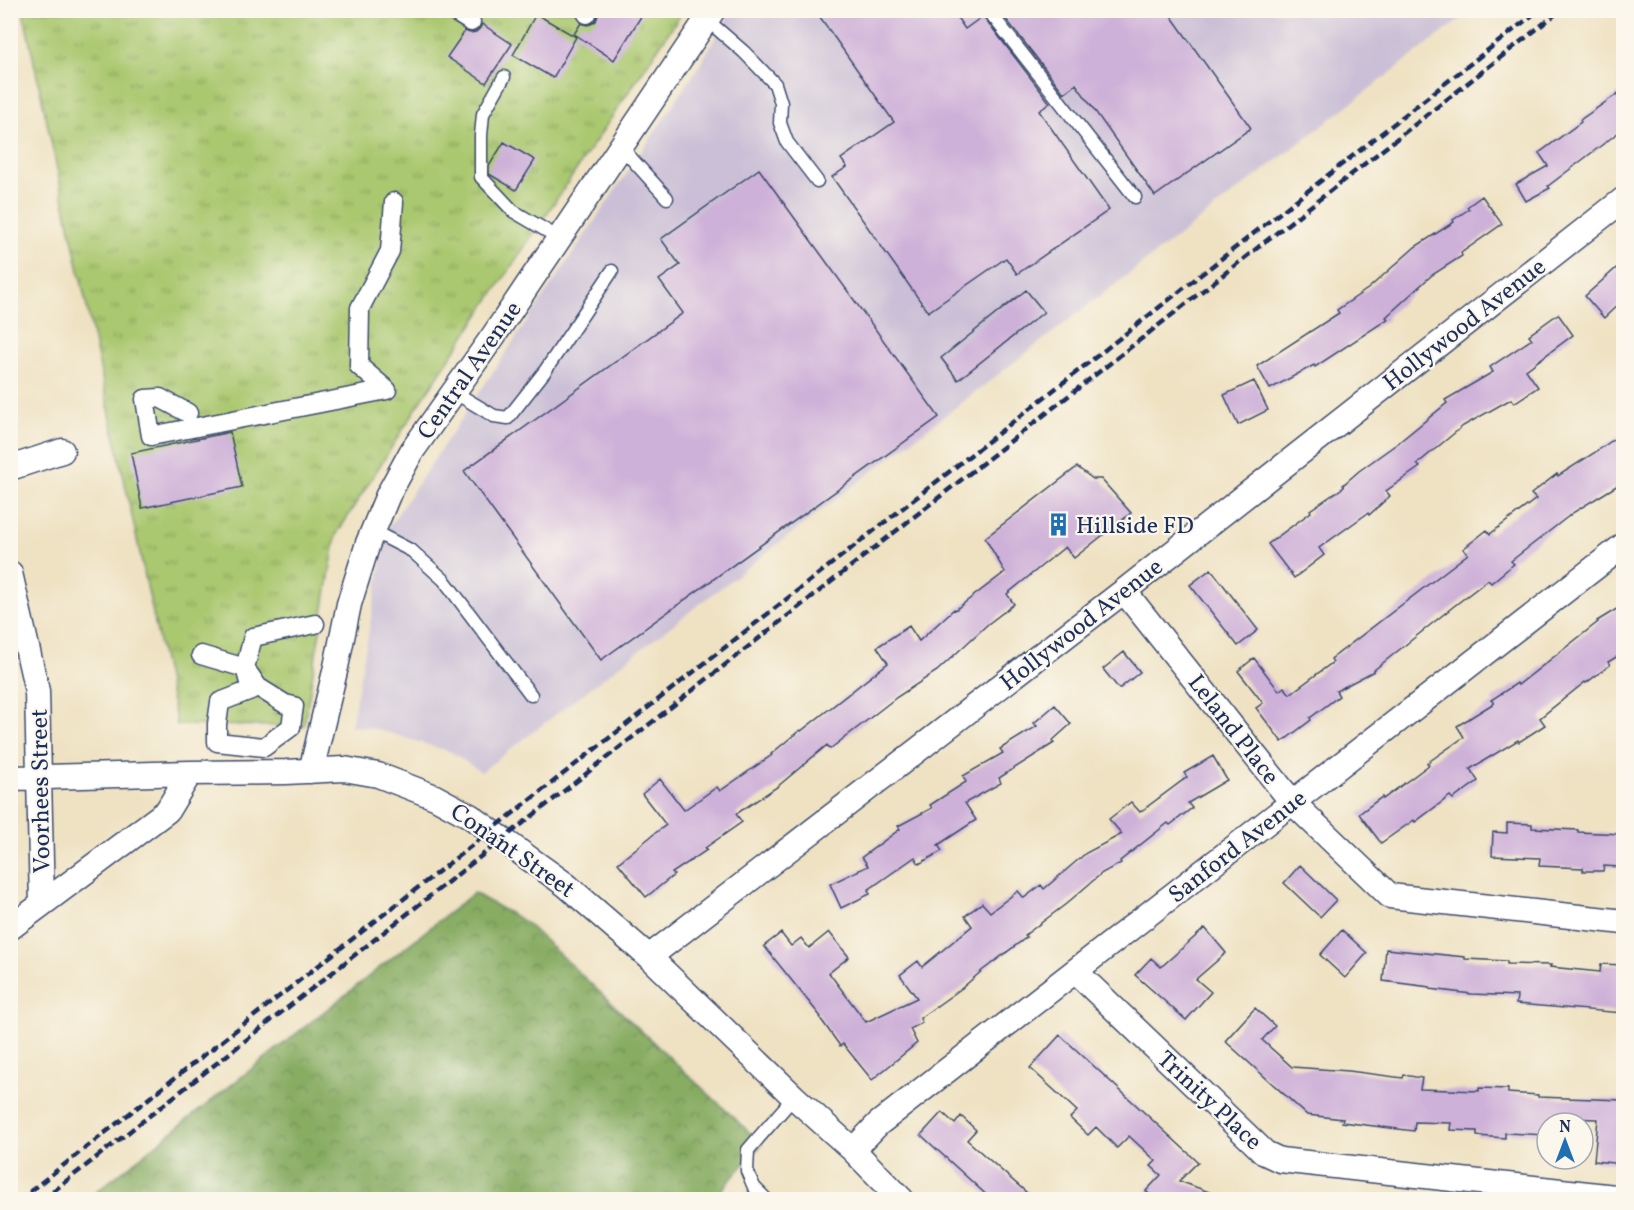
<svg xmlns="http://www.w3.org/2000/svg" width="1634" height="1210" font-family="Vollkorn,serif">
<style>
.industrial{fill:#cabfd6}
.grass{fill:url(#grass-tufts);stroke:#627c66;stroke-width:1.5}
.forest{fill:url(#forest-crowns);stroke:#516e60;stroke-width:1.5}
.building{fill:#ceb1d8}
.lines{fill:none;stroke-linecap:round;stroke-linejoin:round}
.service-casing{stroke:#3b4a6d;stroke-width:15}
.pedestrian-casing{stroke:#3b4a6d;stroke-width:21}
.minor-casing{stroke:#3b4a6d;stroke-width:27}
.service{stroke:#fff;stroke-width:12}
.pedestrian{stroke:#fff;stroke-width:18}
.minor{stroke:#fff;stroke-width:24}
.rail{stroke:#1b2f5e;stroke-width:4.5;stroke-dasharray:9 4.5;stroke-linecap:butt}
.labels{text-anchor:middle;stroke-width:4.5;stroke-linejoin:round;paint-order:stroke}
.street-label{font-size:24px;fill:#1b2f5e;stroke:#fbf7ec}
.poi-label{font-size:24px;fill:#1b2f5e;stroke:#fbf7ec;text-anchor:start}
</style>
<defs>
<pattern id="grass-tufts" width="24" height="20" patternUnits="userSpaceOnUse" patternTransform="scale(1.5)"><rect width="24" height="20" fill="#aac86f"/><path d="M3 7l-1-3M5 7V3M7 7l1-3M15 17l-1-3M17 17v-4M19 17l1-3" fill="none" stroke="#8aa35e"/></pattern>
<pattern id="forest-crowns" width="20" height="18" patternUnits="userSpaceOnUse" patternTransform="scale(1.5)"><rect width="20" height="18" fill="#87ac62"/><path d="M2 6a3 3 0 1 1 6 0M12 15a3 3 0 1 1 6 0" fill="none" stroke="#6e8c54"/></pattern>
</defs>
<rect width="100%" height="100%" fill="#fbf7ec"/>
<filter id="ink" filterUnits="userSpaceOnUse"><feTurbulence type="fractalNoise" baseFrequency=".0167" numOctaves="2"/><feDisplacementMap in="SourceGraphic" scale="12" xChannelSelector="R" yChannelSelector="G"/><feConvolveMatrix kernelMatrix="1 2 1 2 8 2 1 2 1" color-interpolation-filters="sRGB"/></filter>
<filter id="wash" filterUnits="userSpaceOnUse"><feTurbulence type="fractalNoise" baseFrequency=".008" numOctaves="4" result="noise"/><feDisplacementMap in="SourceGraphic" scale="24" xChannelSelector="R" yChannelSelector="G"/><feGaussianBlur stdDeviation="1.35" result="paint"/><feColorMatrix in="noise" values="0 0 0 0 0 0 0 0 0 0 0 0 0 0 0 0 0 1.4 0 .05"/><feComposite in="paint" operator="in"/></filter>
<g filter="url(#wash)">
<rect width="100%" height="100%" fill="#efe2c3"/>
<path class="industrial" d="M731,11H1471L481,772L451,752L376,729L351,726L388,528L699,66Z"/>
<path class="grass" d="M23,11H683L419,404L336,535L304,726L177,725Z"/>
<path class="forest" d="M474,893L525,922L762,1144L717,1195L720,1199L86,1200Z"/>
<g id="blocks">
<path class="building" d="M597,10H645L614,60L574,34L581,23L587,25L591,24L596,21L598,15Z
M815,10H952L965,29L983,16L1050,103L1039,111L1109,210L1017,274L1006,258L928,312L832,177L847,167L841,159L894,122Z
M999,10H1167L1251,128L1155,196L1076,84L1064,93Z
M536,14L576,37L553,78L513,55Z
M482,24L512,44L486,83L447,57L465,31L470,33L476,32L480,28Z
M1623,90V129L1548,186L1550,188L1526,201L1516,184L1548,166L1539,153L1581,122L1580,120Z
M504,142L535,160L516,190L489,174V166Z
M759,169L939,417L601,660L464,471L683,313L659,280L680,265L661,239Z
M1482,196L1502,224L1461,253L1462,256L1432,275L1386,317L1388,319L1315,367L1314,365L1270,389L1257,366L1339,313L1337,310L1369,288L1415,247L1454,222L1453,220L1469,209L1467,207Z
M1623,262V300L1604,318L1585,296Z
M1026,290L1044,312L958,380L941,358Z
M1558,314L1573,335L1526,370L1538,387L1514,403L1511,399L1463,426L1417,464L1420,467L1386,491L1390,496L1369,515L1368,513L1319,548L1324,555L1294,578L1268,544L1311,512L1310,510L1344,487L1343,485L1359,471L1398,443L1447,403L1445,400L1493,372L1490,367L1532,339L1529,335Z
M1254,381L1268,410L1238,425L1224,395Z
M230,432L242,487L142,508L131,453Z
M1623,433V482L1574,512L1511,561L1514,564L1491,583L1488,580L1454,606L1374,670V671L1336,691L1339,696L1310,718L1311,720L1282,742L1256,708L1263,703L1238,671L1254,658L1279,691L1284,687L1290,694L1333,662L1331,659L1468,554L1463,549L1487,530L1490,534L1536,499L1531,494L1557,474L1558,476L1594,453Z
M1077,467L1093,479H1101L1131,513L1074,558L1065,547L1007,594L1014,604L988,624L937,671L897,697L830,749L827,745L777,787L736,814L742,822L705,848L707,850L672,873L674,875L646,897L618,863L654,834L666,825L642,794L660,779L684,810L717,787L720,791L772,755L771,754L800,730L801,731L888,663L877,647L909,626L919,641L954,609L955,610L1005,572L985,538Z
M1211,569L1258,630L1238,646L1190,585Z
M1623,605V653L1608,662L1610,665L1586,683L1585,682L1540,718L1545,725L1519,742L1518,740L1470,769L1478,781L1453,799L1450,796L1415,822L1414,820L1381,843L1359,814L1382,797L1383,799L1429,765L1427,763L1464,737L1457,726L1494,703L1491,700L1517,683L1518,685L1598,622L1597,621Z
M1124,652L1140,672L1119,689L1103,669Z
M1055,705L1071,724L1052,741L1054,743L999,778L1001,783L965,803L976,820L938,845L942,851L919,864L915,857L868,890L870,894L841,908L830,884L868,866L862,857L900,829L898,826L932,808L930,805L966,782L963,776L1003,753L1000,749L1037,726L1034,723Z
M1213,756L1227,780L1188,803L1192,808L1170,825L1168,823L1120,861L1121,863L1102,873L1066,904L1025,935L1027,937L983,970L962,988L920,1018L922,1023L910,1029L917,1043L872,1080L843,1044L840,1046L820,1018L821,1017L764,946L781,933L791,946L801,938L809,948L829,932L849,957L829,973L866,1022L917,998L900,975L918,961L922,967L972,926L965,916L982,903L990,912L1018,891L1024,898L1041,885L1044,889L1086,853L1122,834L1109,819L1131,802L1140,812L1187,777L1184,773Z
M1507,823L1532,824V828L1578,830V832L1622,834L1620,867L1604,866L1603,871H1583V868L1539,866L1540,858L1492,856L1493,832L1507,833Z
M1300,865L1336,900L1320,917L1284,883Z
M1205,928L1226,953L1196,979L1211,992L1186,1020L1135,975L1151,958L1161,967Z
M1342,930L1367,953L1345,978L1320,955Z
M1386,949L1465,957V959L1507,961V964L1551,965L1550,967L1600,972L1601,964L1623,965V1013L1516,1004L1517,996L1472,994L1430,989V987L1383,981Z
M1255,1008L1275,1026L1262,1040L1292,1067L1349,1071L1403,1078L1404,1075L1422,1078L1420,1089L1479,1091V1088L1508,1089V1093L1538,1095V1097L1623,1100V1164L1594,1161L1598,1119L1559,1118V1123H1547V1135L1505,1133V1138L1477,1136V1131L1450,1130L1451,1123L1415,1122L1414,1131L1342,1122L1343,1119L1307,1115L1225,1041Z
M1060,1035L1198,1162L1179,1181L1223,1197V1200H1155L1146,1191L1161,1175L1151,1166L1156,1161L1129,1136L1117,1148L1096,1127L1088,1135L1070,1118L1077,1111L1030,1068Z
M942,1112L955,1124L961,1116L976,1130L967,1140L1035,1200H992L921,1135Z"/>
</g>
</g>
<g filter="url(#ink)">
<use href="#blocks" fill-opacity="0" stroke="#3b4a6d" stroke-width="1.5"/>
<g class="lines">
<defs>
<path id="service" d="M988,10L1135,197
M707,20L744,52L775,84L781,103L780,123L787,142L817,181
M504,77L483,114L481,136V177L513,211L559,238
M621,147L667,198
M454,392L494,416L508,418L545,371L612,271
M373,531L412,551L444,580L531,695
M767,1200L754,1187L747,1171L748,1150L794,1097"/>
<path id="pedestrian" d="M452,10L471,22
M585,10L587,14
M188,413L160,398L145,399L151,436L387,390L359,366L360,308L390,251L394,202
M201,655L245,668L251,690L220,702L217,724V742L264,747L291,727L294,706L285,704L258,687L245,668L253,637L315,624"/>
<path id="minor" d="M10,468L62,451
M10,573L37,691L42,904
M1124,591L1292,802L1390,896L1624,922
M311,771L336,667L349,604L368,543L388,495L412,451L494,335L713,10
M10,778L190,773L286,772L344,769L378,775L435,797L470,816L566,885L649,957L794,1097L853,1150L902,1200
M10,928L167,811L190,773
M649,957L1124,591L1624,199
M1076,972L1265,1153L1280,1160L1624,1198
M853,1150L878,1124L1624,545"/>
</defs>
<use href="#service" class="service-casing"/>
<use href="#pedestrian" class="pedestrian-casing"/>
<use href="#minor" class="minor-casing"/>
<use href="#service" class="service"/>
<use href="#pedestrian" class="pedestrian"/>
<use href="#minor" class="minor"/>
<path class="rail" d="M19,1200L1539,10
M42,1200L1561,10"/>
</g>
</g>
<defs>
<symbol id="building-bare" viewBox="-9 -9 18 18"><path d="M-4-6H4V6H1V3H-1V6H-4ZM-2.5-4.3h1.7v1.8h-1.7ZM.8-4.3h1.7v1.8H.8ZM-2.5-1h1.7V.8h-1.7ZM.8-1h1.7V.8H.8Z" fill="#1f6fb2" stroke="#fbf7ec" stroke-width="2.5" paint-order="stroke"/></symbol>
</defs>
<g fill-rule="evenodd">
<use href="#building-bare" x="1042" y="508" width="33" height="33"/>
</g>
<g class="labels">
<g class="street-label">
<text transform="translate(1464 324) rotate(-38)" y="8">Hollywood Avenue</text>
<text transform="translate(469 370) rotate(-55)" y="8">Central Avenue</text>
<text transform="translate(1081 624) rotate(-38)" y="8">Hollywood Avenue</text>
<text transform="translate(1234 729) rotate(52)" y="8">Leland Place</text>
<text transform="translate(40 791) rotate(-91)" y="8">Voorhees Street</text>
<text transform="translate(1237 846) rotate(-38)" y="8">Sanford Avenue</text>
<text transform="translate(513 850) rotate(35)" y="8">Conant Street</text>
<text transform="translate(1210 1100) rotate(43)" y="8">Trinity Place</text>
</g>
<g class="poi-label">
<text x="1076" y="533">Hillside FD</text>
</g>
</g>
<rect width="1634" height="1210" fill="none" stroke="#fbf7ec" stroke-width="36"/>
<g transform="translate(1565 1141)"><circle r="28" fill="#fbf7ec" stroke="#a1a7b3" stroke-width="1.5"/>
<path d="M0-4.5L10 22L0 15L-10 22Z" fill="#1f6fb2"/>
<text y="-9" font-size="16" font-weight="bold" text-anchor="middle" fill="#1b2f5e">N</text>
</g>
</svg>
